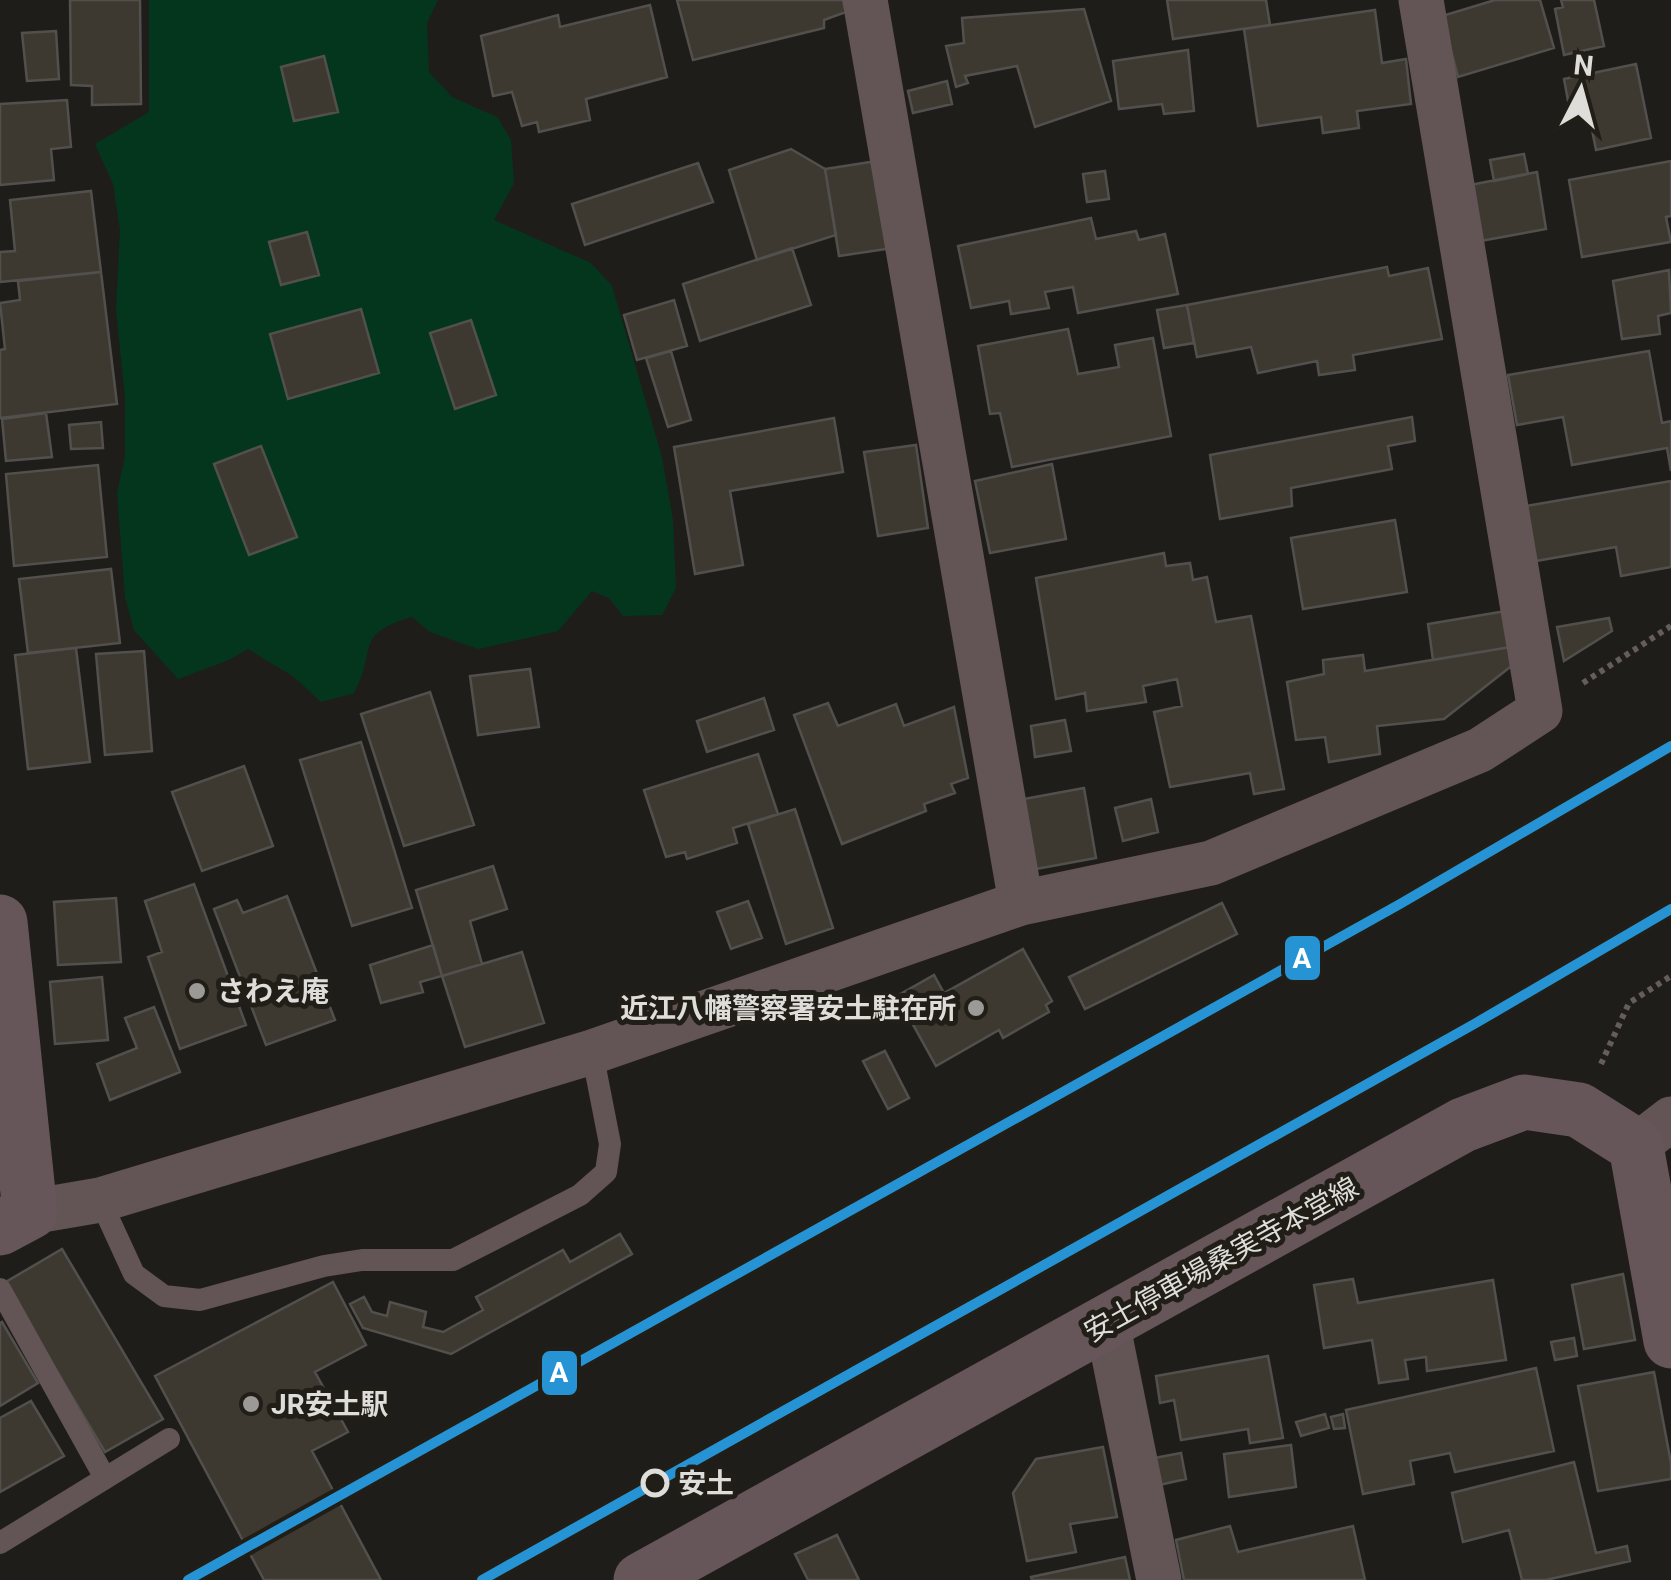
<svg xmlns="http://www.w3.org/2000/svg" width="1671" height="1580" font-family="Roboto,'Noto Sans JP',sans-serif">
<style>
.green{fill:#04361e}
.building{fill:#3e3930;stroke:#51504d;stroke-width:2.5}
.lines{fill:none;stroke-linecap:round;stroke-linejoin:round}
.path{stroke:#655c5c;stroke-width:6;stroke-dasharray:5 5;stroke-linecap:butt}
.lane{stroke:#635456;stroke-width:22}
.street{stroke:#635456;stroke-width:45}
.secondary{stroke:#665559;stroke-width:55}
.rail-1-casing{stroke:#211e18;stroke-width:18}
.rail-1{stroke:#2694d4;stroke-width:10}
.poi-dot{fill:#9c9a96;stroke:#211e18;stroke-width:4}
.stop-dot{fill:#211e18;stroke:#dfddd9;stroke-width:5}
.labels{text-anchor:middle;stroke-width:10;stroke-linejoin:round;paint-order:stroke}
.poi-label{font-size:28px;font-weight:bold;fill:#dfddd9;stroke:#211e18;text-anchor:start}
.street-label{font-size:28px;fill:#dfddd9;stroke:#211e18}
.stop-label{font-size:28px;font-weight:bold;fill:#dfddd9;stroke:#211e18;text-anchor:start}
.line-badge{stroke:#211e18;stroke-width:4}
.badge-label{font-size:28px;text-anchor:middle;font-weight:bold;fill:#fff}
</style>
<rect width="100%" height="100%" fill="#1f1d1a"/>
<path class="green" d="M149,0H438L427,23L429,72L452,97L497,117L511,140L514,183L494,220L591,263L612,286L662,457L673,520L676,588L662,615L623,616L609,598L592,591L558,631L478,649L430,632L412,617C352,634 378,650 354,693L321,702L294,677L248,649L229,660L178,679L134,630L125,597L117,493L125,457V397L116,310L120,230L113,184L95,144L149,112Z"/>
<path class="building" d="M70,0H140L141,104L92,105V86L71,85Z
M677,0H843L846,12L824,20V28L693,60Z
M1167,0H1266L1270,25L1173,39Z
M1495,0H1540L1554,48L1458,77L1442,16Z
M1561,0H1594L1604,46L1564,55L1555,9L1563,7Z
M650,5L667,77L586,99L590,120L539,132L537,122L522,126L512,92L493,96L481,36L558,15L560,27Z
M1084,9L1111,101L1035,127L1017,66L965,76L968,83L956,87L946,46L964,43L962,18Z
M1375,10L1382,63L1406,59L1411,104L1357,111L1359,128L1323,133L1321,117L1258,126L1244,29Z
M56,31L59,79L27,81L22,33Z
M1188,50L1194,111L1164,114L1162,104L1119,109L1113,61Z
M324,56L338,112L294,121L281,67Z
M1636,64L1651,138L1596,150L1589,114L1571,117L1564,79Z
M947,81L952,104L913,113L908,91Z
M67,100L71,147L51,149L54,180L0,185V104Z
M791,149L825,169L836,235L757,260L729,170Z
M1524,154L1528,174L1494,181L1490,160Z
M877,161L893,248L839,256L825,169Z
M1671,161V216L1666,217L1671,242L1582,257L1569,180Z
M698,163L713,202L585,245L572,204Z
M1105,171L1109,199L1087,202L1083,174Z
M1537,172L1546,229L1475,242L1465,186Z
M91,191L101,272L0,282V252L15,251L10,200Z
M1091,218L1096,239L1136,231L1139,240L1165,234L1178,294L1078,313L1073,287L1045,292L1049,308L1011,314L1009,301L971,308L958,246Z
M307,232L319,275L281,285L269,242Z
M792,248L811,305L700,341L683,284Z
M1387,267L1389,276L1428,268L1442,339L1353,355L1355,370L1319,375L1317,361L1258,373L1251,347L1197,357L1187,305Z
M1669,270L1671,313L1658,316L1660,334L1622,339L1613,281Z
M101,272L117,404L0,418V350L5,349L0,303L20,300L18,281Z
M674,300L687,346L637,360L624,315Z
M1187,305L1194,343L1164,348L1157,310Z
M361,309L379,373L288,399L270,334Z
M471,320L496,395L455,409L430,333Z
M1068,329L1078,374L1119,367L1115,345L1153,338L1171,436L1012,467L1000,413L990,414L978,346Z
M671,351L691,420L668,427L646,358Z
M1649,351L1662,423L1671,421V471L1667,448L1572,465L1563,417L1517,425L1508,375Z
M46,413L52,457L6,461L2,419Z
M1412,417L1415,441L1388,446L1392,469L1291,488L1292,506L1220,519L1210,455Z
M834,418L843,472L730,491L743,565L695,574L674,447Z
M101,422L103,448L71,449L69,425Z
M916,445L928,528L878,536L864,452Z
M261,446L297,537L249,555L214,464Z
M1052,464L1066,539L990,553L975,481Z
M98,465L107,557L14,566L6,474Z
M1671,481V567L1621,576L1616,547L1536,561L1526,506Z
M1395,520L1407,592L1303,609L1291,538Z
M1164,553L1166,566L1190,563L1193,580L1207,577L1216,622L1251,616L1284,789L1254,794L1250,773L1170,787L1154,712L1182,706L1177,679L1143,686L1146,702L1087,711L1085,693L1056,699L1036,578Z
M111,569L120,643L28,653L19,579Z
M1506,611L1511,647L1433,660L1428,624Z
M1609,618L1612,631L1564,661L1557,627Z
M1511,647L1514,664L1444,719L1377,726L1380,754L1329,762L1325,737L1296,740L1287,682L1324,674L1323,660L1363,655L1365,671Z
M76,648L90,762L28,769L15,655Z
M144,651L152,751L105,755L96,654Z
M530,669L539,727L478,735L470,676Z
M430,692L474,825L404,846L361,714Z
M764,698L774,730L707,752L697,721Z
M828,703L838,726L896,704L904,726L954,707L968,778L951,784L955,793L924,804L926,811L842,844L794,715Z
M1065,720L1071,751L1035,757L1031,726Z
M361,742L412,908L352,926L300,760Z
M758,754L778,814L733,828L737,843L687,859L685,852L666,857L644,790Z
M244,766L273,846L202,871L172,792Z
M1084,788L1096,858L1036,869L1024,799Z
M1151,799L1158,832L1123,841L1115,808Z
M795,809L833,928L786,944L748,824Z
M493,866L507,909L470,921L482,964L442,976L416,890Z
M194,884L246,1025L180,1049L148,957L162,952L145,901Z
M287,896L335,1020L266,1045L214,909L237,900L243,913Z
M116,898L121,962L58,965L54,902Z
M748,901L762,938L731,949L717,912Z
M1222,903L1237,934L1085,1009L1069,977Z
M433,945L442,976L420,982L423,992L381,1003L370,965Z
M1023,949L1052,1001L1046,1005L1049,1012L1003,1038L999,1030L936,1066L897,996L934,975L944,993Z
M522,952L544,1023L465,1047L442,976Z
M102,977L108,1040L55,1044L50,982Z
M154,1007L180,1072L110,1100L97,1064L137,1048L125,1018Z
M885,1051L909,1098L888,1109L863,1061Z
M620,1234L632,1254L451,1354L363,1328L350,1304L364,1297L372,1312L387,1316L390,1302L426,1312L423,1327L443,1332L483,1310L476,1297L563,1250L570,1262Z
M62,1249L163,1419L105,1452L4,1283Z
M1623,1274L1635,1340L1584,1349L1572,1285Z
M1353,1279L1358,1303L1493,1280L1506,1360L1427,1371L1426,1357L1405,1360L1408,1379L1379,1383L1372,1340L1324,1348L1314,1285Z
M333,1282L366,1345L315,1372L348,1432L312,1451L381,1580H264L155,1376Z
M2,1322L38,1383L0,1406V1323Z
M1574,1338L1577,1356L1555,1360L1551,1342Z
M1268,1356L1283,1438L1250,1443L1248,1429L1181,1440L1174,1400L1160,1403L1156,1376Z
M1536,1368L1554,1451L1455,1472L1450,1453L1410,1461L1414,1484L1363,1494L1346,1410Z
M1654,1372L1671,1463V1479L1598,1491L1578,1386Z
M31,1401L64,1456L0,1492V1418Z
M1325,1414L1329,1428L1301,1436L1296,1422Z
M1343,1414L1345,1428L1334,1429L1331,1417Z
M1291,1445L1296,1487L1229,1497L1224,1454Z
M1103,1447L1117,1517L1070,1524L1076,1552L1027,1561L1013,1493L1036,1459Z
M1181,1453L1186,1479L1155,1486L1149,1459Z
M1574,1462L1596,1553L1627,1546L1630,1561L1546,1580H1522L1509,1530L1463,1542L1452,1493Z
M1230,1526L1238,1552L1353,1526L1365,1580H1184L1176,1540Z
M837,1535L859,1580H808L795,1554Z
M1125,1557L1130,1580H1032L1031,1577Z"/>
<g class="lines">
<path class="path" d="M1583,683L1671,626
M1601,1064L1629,1003L1671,976"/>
<path class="lane" d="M100,1200L134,1274L164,1296L200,1300L324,1266L362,1260H453L580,1195L606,1172L610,1144L592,1052
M0,1289L105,1478
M0,1543L169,1439"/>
<path class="street" d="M865,0L1021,903
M1636,1146L1671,1119
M30,1212L100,1200L592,1052L1021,903L1211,863L1480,750L1540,711L1421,0
M1107,1322L1159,1580"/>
<path class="secondary" d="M0,922L30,1212L0,1228
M641,1580L1463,1125L1524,1102L1579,1110L1636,1146L1671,1341"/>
<defs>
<path id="rail-1" d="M188,1580L1400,904L1671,746
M482,1580L1476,1023L1671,909"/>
</defs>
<use href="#rail-1" class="rail-1-casing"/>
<use href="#rail-1" class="rail-1"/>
</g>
<g class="poi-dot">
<circle cx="197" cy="991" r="10"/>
<circle cx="976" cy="1008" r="10"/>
<circle cx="251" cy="1404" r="10"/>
</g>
<circle class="stop-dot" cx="655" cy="1483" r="12"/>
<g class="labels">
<g class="poi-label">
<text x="217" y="1001">さわえ庵</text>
<text x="956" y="1018" text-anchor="end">近江八幡警察署安土駐在所</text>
<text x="271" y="1414">JR安土駅</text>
</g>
<g class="street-label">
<text transform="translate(1221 1259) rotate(-29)" y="10">安土停車場桑実寺本堂線</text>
</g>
<g class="stop-label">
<text x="678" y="1493">安土</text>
</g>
</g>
<g class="line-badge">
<rect x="1283" y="934" width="39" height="48" rx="10" fill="#2694d4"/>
<rect x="540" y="1349" width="39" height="48" rx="10" fill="#2694d4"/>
</g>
<g class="badge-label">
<text x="1302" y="968">A</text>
<text x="559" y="1382">A</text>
</g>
<g transform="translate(1581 90) rotate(6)" stroke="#211e18" stroke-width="8" paint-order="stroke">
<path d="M0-8L18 38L0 25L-18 38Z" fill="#dfddd9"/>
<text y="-15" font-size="28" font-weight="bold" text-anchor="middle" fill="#dfddd9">N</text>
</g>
</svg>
